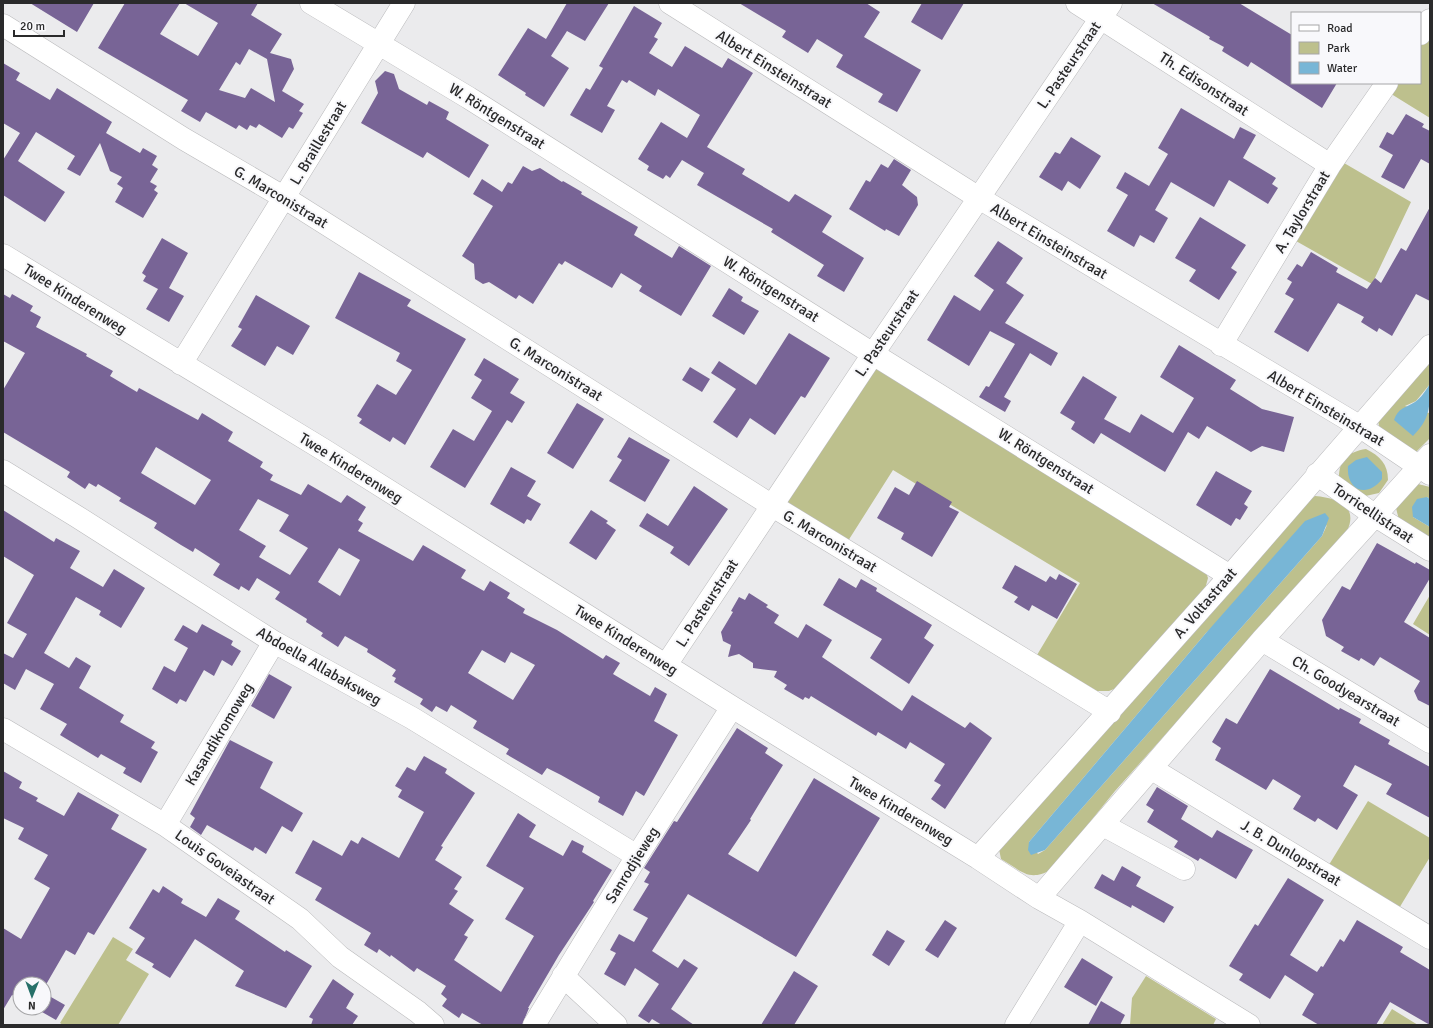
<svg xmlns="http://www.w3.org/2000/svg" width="1433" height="1028" font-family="Signika,sans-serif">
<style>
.green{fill:#bdc08d;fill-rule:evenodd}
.water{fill:#78b6d6}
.building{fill:#786496;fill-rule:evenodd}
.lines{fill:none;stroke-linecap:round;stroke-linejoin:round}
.minor-casing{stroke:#bababc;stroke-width:23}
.minor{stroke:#fff;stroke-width:22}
.labels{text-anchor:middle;stroke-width:4;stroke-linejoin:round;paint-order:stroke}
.street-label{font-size:15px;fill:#2a2a2b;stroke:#f8f8fb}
</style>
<rect width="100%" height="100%" fill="#ebebed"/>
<path class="green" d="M1430,27V118L1388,92L1394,83H1420V42Z
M1344,163L1411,202L1372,284L1296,241Z
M1430,358V384L1416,401L1405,406L1429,413L1430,412V438L1415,453L1380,430L1378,421Z
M877,367L1205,570L1208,578L1204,593L1119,687L1109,691H1097L1037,655L1080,583L893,470L848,541L786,501Z
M1366,449C1380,456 1388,464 1388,480L1379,493L1361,497L1339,478C1339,459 1348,452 1366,449Z
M1418,484L1430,487V499L1427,497L1413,517L1430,527V539L1399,520L1396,508L1410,487Z
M1315,496C1337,498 1359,506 1347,531L1115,791L1051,870C1028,882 1022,871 1001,859L999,849L1306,502ZM1327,525L1322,536L1045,850L1038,854L1029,842L1206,633Z
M1430,595V635L1413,624Z
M1368,801L1430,838V857L1398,910L1327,868Z
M113,937L133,949L126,960L149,974L118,1025H63L60,1023Z
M1146,976L1216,1019L1213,1025H1130L1132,998Z
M1392,1009L1418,1025H1382Z"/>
<path class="water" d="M1430,384C1430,407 1430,419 1413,436L1394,420C1398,408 1405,408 1415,402C1421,398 1426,390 1430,384Z
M1367,457L1382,472V479C1367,499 1346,490 1348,466L1356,460Z
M1427,497L1430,499V527L1413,517L1412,507L1417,499Z
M1325,513L1329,518L1322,536L1045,850L1031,855L1028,850L1029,842L1206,633L1305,521Z"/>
<path class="building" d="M30,3H94L77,32Z
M125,3H180L160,34L198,56L218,23L184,3H258L251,15L282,34L270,53L291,59L294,69L282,91L304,104L299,111L303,113L293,129L289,127L282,138L259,124L256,128L250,125L247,130L239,125L236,129L206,112L200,122L181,111L188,100L98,48ZM249,49L267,59L275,102L251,88L245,98L219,90L236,62L240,65Z
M567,3H609L585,41L567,31L551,56L569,68L544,107L525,95L526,93L498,75L528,28L546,39Z
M739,3H866L880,12L864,37L921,70L897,112L878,102L883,94L836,67L843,55L817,39L808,53L782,37L786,31Z
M922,3H964L942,40L911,22Z
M1152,3H1239L1292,35V83H1337L1322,108L1251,62L1248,67L1222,51L1224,47L1209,39L1210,37Z
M634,6L662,23L654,37L658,39L649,53L672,67L685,46L722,68L728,58L753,73L707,147L745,169L742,174L789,202L795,194L832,216L822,232L864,258L844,292L817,276L824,265L771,232L773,229L697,185L704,173L682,160L670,178L666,175L663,179L647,170L649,166L638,159L661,122L687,138L700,115L658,89L655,96L629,80L627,83L622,80L607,106L615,110L602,133L570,115L586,88L590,90L603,68L599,66Z
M3,63L20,73L16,80L50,100L57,88L112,122L106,133L140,153L143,148L157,156L152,165L158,169L150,182L157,186L154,190L158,193L143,218L115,202L123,188L117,184L122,177L110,171L100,143L80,176L67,169L75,156L36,132L18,161L65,192L45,222L3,195V160L20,133L3,123Z
M385,71L394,74L399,89L427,105L429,101L449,112L446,119L489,145L469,178L427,152L423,158L361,123L378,93L375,81Z
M1181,108L1234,139L1240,127L1256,135L1243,158L1276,178L1272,184L1278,188L1268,204L1229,180L1214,207L1171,182L1155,210L1168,218L1154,243L1140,235L1134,247L1107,231L1128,195L1116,188L1125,172L1149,186L1168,154L1158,148Z
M1406,114L1424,124L1422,127L1430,131V164L1421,159L1404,189L1381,177L1393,155L1379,147L1387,132L1393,135Z
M1071,137L1101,156L1080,189L1068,181L1062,191L1039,177L1055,152L1060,154Z
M894,159L911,170L902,185L917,197L918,205L899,236L886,229L885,231L849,209L866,180L870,182L881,164L888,168Z
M523,166L532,171L540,168L562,182L563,181L582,192L581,194L638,227L634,235L672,258L679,246L711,266L681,316L639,291L642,286L621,273L612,288L565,261L562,265L559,263L533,304L519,295L516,299L489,282L483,284L475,279L474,264L462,256L493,206L473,194L482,179L502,192L508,182L512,184Z
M1430,207V301L1416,294L1392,336L1379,328L1377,332L1361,322L1364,317L1338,303L1308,352L1274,332L1294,299L1285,294L1292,282L1287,279L1297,264L1302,267L1311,252L1338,268L1336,272L1367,289L1375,278L1381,283L1401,248L1406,251Z
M1200,217L1246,245L1231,268L1237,272L1219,300L1189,281L1196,270L1175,258Z
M162,238L188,253L169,288L184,296L169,322L146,309L158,289L143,281L146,276L142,273Z
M998,241L1023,258L1006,283L1024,295L1005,323L1058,353L1051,366L1030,353L1004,397L1011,401L1005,412L979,397L986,386L989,387L1015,344L990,331L969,366L927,340L954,295L980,311L994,290L974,276Z
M359,272L411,300L407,306L466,339L405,445L393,437L390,442L359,423L362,419L357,416L377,384L396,395L412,370L396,361L400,353L335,318Z
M729,288L743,297L741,301L759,311L744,335L712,316Z
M3,294L10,298L12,294L33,306L30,311L41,317L36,327L87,354L86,356L113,371L110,376L137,392L139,388L198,420L202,413L233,432L228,441L263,462L260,467L273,475L270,480L301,495L308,484L341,503L347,495L366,507L358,520L363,523L358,531L413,561L423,545L466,570L461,578L484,591L490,581L510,593L507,598L525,609L523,613L557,630L603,659L606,655L620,663L613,674L650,696L655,687L667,694L654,721L678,735L644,796L636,791L623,816L598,802L600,797L561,775L547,768L542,775L506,754L509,749L473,728L477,721L451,705L447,712L436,706L432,712L420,704L423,699L394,682L396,678L392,676L396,670L367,652L368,649L345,636L338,647L321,636L323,633L306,622L307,619L275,599L280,592L257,578L249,591L241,586L239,590L213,575L220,564L195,548L193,552L181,545L154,528L157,523L119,501L121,498L98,484L96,487L89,483L85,489L67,477L70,472L3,432V390L25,353L3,341ZM156,447L211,480L195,505L141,473ZM258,499L289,515L279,531L308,548L290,575L259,557L266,546L239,530ZM339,548L360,560L340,596L318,582ZM482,650L505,663L511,652L535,665L513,700L468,673Z
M256,295L310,326L293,355L277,346L265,366L231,346L242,329L238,327Z
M789,333L830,358L805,398L801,396L775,435L750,418L737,438L713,422L736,389L711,373L719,361L756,385Z
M1179,345L1236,380L1230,389L1262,409L1294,417L1284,452L1262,446L1251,452L1207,426L1199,439L1188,432L1165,472L1101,433L1094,444L1071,429L1075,422L1060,413L1083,376L1117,397L1104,419L1130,433L1141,414L1173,433L1194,398L1160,377Z
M484,358L519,379L510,393L525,402L512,423L507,420L465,488L430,467L453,429L474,441L492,411L471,398L482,380L474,375Z
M690,367L710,379L702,392L682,380Z
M577,403L604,419L573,469L547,453Z
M629,437L670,460L645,502L609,481L622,460L617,457Z
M511,467L536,481L527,496L541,504L531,521L527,519L524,524L490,504Z
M1216,471L1252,491L1244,504L1248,507L1240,520L1236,518L1231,526L1196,505Z
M917,481L952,502L949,507L959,512L932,557L901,539L904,533L877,518L895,487L909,495Z
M694,486L728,509L689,566L670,553L674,547L639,526L647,513L668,526Z
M3,510L54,542L56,538L80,551L70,568L103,587L114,569L145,588L121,628L99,615L101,611L76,597L44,653L69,668L76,657L91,666L79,688L124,715L120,722L155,742L151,748L158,752L141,783L123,773L126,768L101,754L98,758L60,735L67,724L40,709L54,684L26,669L15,690L3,683V653L13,658L27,634L7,623L34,575L3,556Z
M591,510L608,521L606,523L616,530L596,560L569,543Z
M1377,543L1415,564L1416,562L1430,570V578L1404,622L1430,638V706L1418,700L1414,691L1420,681L1380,657L1374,666L1361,658L1359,661L1341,651L1344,647L1326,636L1322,620L1342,586L1350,590Z
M1015,565L1046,582L1050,576L1056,580L1059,574L1077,584L1057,619L1032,605L1029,611L1014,602L1018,597L1002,588Z
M839,578L856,588L861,579L877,588L876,591L932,625L924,638L934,645L909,684L870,658L882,639L823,605Z
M749,593L768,605L766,607L779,615L774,623L798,638L806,624L832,640L822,657L902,711L912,695L965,728L970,722L992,738L945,809L931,799L941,785L934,781L945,764L910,742L906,749L878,732L876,736L811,696L809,699L805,697L803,700L784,689L787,685L774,677L777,671L753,668V663L739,654L728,657L731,645L723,641L721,632L733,612L731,611L739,597L745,600Z
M202,624L233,641L231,645L241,651L232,666L222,660L214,676L204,670L186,702L180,699L177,704L152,689L164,666L175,672L188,648L174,640L183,625L197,633Z
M1270,669L1339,710L1340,708L1361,719L1359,723L1390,740L1388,744L1430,767V818L1386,794L1392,784L1355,765L1343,786L1358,795L1337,830L1318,818L1315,822L1293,809L1301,796L1273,779L1266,790L1215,760L1221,748L1212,742L1226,718L1237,724Z
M269,674L292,687L274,719L251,706Z
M737,728L768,748L765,753L783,765L750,819L751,820L728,854L758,872L814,778L880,818L796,957L688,894L652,951L678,968L684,959L698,968L671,1009L694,1025H662L652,1019L649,1023L638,1016L659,984L635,968L625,986L604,974L616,953L610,950L619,934L634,942L648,918L633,910L649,884L644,882L650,872L644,868L674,821L677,822Z
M230,740L273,762L260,788L303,813L292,832L282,826L266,854L255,847L253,851L207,825L201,835L190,827L195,818L190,814Z
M424,756L447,769L445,773L475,793L441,846L443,847L435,860L462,877L454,889L458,891L449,904L474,920L464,935L468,937L454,960L501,992L534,936L505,919L524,888L486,866L518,813L536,825L529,837L563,856L572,840L584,846L582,852L612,870L593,901L594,902L559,955L528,1008H529L522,1025H483L462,1013L459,1018L442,1006L447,999L441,994L446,986L417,968L414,972L391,955L390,957L379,949L377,953L364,945L371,933L315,900L322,888L295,873L313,840L342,856L351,840L358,844L362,837L399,858L424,812L398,797L402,790L395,786L407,767L415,771Z
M3,771L22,782L19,788L38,798L36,801L64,816L78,792L119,815L111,829L147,849L94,935L88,932L75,955L66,950L44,988V984H20V999L12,995L3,1010V928L21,939L50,888L34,879L48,855L18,839L24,828L3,818Z
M1157,787L1188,806L1181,819L1212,838L1217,830L1253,850L1236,879L1200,858L1198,861L1174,847L1178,841L1147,822L1154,810L1146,805Z
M1122,866L1141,877L1136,886L1174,907L1164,923L1132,905L1131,908L1094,888L1102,874L1114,881Z
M1288,878L1324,900L1290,955L1317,972L1321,966L1323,967L1340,939L1344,942L1357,920L1403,947L1400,952L1430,970V1025L1390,1002L1376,1025H1319L1302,1015L1314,994L1285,975L1270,999L1239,980L1243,974L1229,966L1255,924L1258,926Z
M163,886L183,899L181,903L206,917L218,898L240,911L235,919L285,952L286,950L312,966L286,1008L235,986L244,971L195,939L170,978L152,967L154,964L135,953L145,938L129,928L153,889L159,893Z
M945,920L957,928L938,958L925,950Z
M887,930L905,941L889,966L872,955Z
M1082,958L1113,977L1096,1006L1064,987Z
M794,971L818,986L794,1025H761Z
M333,979L354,994L346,1008L358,1016L352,1025H311L313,1019L309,1017Z
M44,993L65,1005L56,1020L35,1008H44Z
M1101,1001L1125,1015L1120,1025H1088Z"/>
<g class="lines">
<defs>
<path id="minor" d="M311,3L469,98L873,354L1230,576
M670,3L979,198L1359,426L1430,474
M1077,3L1330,165
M3,25L184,139L285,198L771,505L1110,712
M1420,34L1430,20
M3,255L324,450L732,707L978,858L1039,898L1080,921L1249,1025
M1221,345L1330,165L1387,83
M181,364L404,3
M3,471L76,516L274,642L412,718L637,856
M1317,474L1374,515L1430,550
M1262,640L1430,742
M666,665L873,354L1111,3
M3,729L165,825L300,919L340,957L418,1012L433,1025
M1152,769L1430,938
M165,825L274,642
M1103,825L1184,869
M978,858L1230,576L1430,346
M1039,898L1262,640L1430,455
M563,976L616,1025
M534,1025L637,856L732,707
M1016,1025L1080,921"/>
</defs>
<use href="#minor" class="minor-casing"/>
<use href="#minor" class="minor"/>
</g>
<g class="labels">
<g class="street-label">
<text transform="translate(1069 65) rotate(-56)" y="5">L. Pasteurstraat</text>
<text transform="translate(774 69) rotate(32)" y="5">Albert Einsteinstraat</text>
<text transform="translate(1204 84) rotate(33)" y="5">Th. Edisonstraat</text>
<text transform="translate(497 116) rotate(32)" y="5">W. Röntgenstraat</text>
<text transform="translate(318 143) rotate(-59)" y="5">L. Braillestraat</text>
<text transform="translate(281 197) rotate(31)" y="5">G. Marconistraat</text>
<text transform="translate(1302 212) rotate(-59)" y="5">A. Taylorstraat</text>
<text transform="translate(1049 241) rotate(31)" y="5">Albert Einsteinstraat</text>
<text transform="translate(771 289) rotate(32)" y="5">W. Röntgenstraat</text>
<text transform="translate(75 299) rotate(32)" y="5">Twee Kinderenweg</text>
<text transform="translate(887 333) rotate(-56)" y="5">L. Pasteurstraat</text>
<text transform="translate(556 369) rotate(32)" y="5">G. Marconistraat</text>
<text transform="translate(1326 408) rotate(31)" y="5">Albert Einsteinstraat</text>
<text transform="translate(1046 461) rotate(32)" y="5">W. Röntgenstraat</text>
<text transform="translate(351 468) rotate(32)" y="5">Twee Kinderenweg</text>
<text transform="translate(1373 513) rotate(34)" y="5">Torricellistraat</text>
<text transform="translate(830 541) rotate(31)" y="5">G. Marconistraat</text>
<text transform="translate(707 603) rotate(-57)" y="5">L. Pasteurstraat</text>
<text transform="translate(1205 603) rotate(-49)" y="5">A. Voltastraat</text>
<text transform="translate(626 640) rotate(32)" y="5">Twee Kinderenweg</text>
<text transform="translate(319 666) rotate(30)" y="5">Abdoella Allabaksweg</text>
<text transform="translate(1346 691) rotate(31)" y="5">Ch. Goodyearstraat</text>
<text transform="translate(219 734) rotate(-59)" y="5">Kasandikromoweg</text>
<text transform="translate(901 811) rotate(31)" y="5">Twee Kinderenweg</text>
<text transform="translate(1291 853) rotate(31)" y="5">J. B. Dunlopstraat</text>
<text transform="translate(632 865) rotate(-58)" y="5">Sanrodjieweg</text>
<text transform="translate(225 867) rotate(35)" y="5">Louis Goveiastraat</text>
</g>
</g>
<rect width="1433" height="1028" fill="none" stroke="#2a2a2b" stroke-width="8"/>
<rect x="1291" y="12" width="130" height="72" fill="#f8f8fb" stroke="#a6a6a8"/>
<rect x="1299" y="25" width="20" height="6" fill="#ffffff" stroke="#a6a6a8"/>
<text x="1327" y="32" font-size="12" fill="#2a2a2b">Road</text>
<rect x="1299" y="42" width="20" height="12" fill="#bdc08d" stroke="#a6a6a8"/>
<text x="1327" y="52" font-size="12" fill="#2a2a2b">Park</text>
<rect x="1299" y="62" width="20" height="12" fill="#78b6d6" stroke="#a6a6a8"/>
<text x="1327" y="72" font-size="12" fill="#2a2a2b">Water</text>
<g transform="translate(32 996) rotate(181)"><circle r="19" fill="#f8f8fb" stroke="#a6a6a8"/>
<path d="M0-3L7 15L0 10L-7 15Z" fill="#277069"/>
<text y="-6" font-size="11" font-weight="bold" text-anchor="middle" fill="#2a2a2b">N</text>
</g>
<path d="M14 30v6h50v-6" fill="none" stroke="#2a2a2b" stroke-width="2"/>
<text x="20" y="30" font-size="12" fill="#2a2a2b" stroke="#f8f8fb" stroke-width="3" paint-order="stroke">20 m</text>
</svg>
